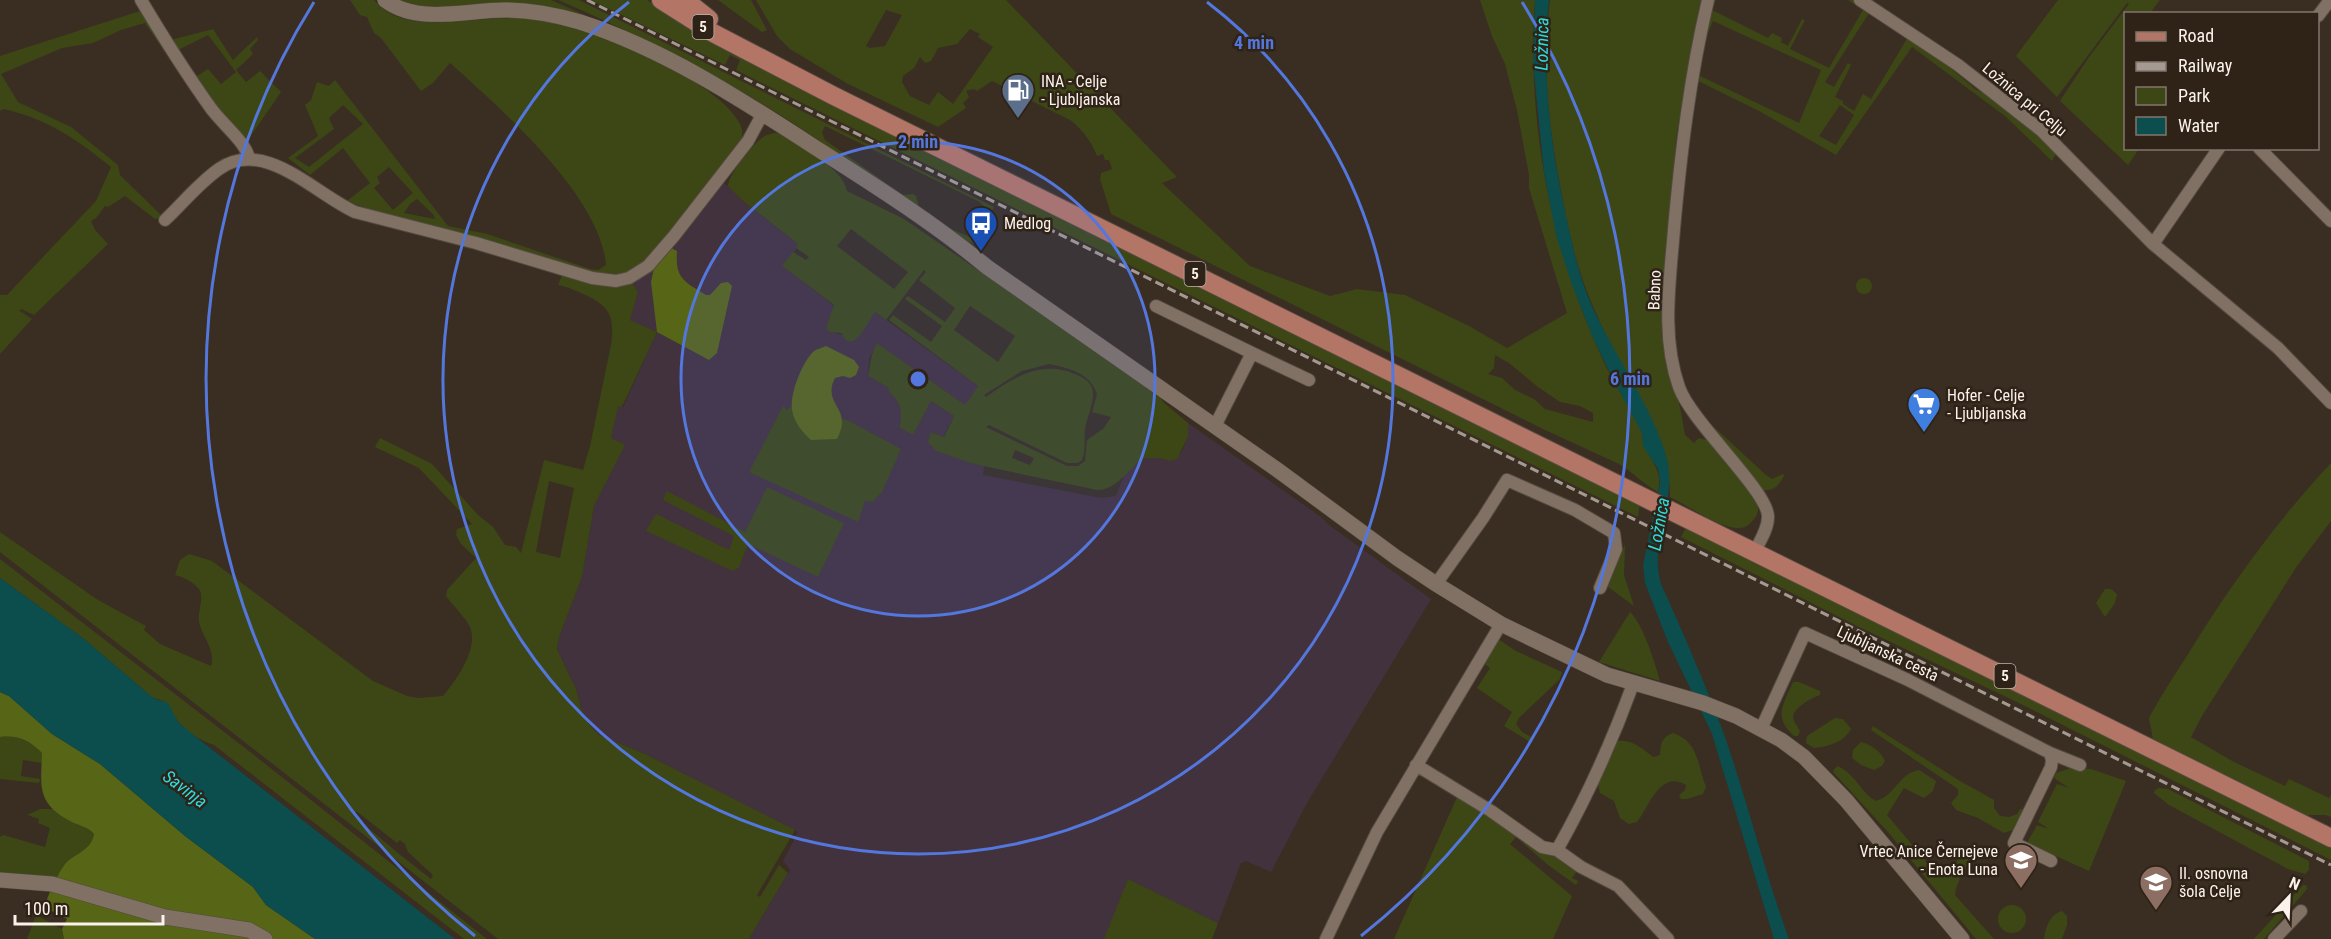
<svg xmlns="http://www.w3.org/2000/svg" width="2331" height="939" font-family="'Roboto Condensed',sans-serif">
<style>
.commercial{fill:#42323d}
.green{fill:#3d4715;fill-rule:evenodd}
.forest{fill:#576516}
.water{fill:#0c4d4e}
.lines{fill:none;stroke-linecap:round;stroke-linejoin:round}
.minor-casing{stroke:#554a41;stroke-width:14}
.tertiary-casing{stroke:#554a41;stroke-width:16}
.primary-casing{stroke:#554a41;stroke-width:20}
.minor{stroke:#807164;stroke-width:12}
.tertiary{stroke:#807164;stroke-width:15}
.primary{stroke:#b37565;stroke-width:18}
.rail{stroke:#a59a91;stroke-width:3;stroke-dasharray:9 4.5;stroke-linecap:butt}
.ring{fill:none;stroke:#5477dd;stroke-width:3}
.labels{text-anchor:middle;stroke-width:5;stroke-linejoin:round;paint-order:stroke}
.shield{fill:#2f2318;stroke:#beb4ac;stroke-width:1.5}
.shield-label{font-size:15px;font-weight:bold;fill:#fbf2eb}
.poi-label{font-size:16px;fill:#fbf2eb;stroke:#2f2318;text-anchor:start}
.street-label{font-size:16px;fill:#fbf2eb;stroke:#2f2318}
.water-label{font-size:18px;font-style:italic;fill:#2cdcde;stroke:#2f2318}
.centre{fill:#5477dd;stroke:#2f2318;stroke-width:3}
.ring-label{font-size:18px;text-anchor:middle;font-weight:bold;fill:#5477dd;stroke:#2f2318;stroke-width:5;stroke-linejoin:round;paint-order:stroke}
</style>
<rect width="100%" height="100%" fill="#3a2d22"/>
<path class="commercial" d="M724,183L731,188L743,201L799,245L783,266L834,306L826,327L834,333L844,335L869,320L875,312L978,386L965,406L877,343L869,359L868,376L889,388L888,391L896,397L903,414L899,427L913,434L931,401L954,416L943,437L931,432L974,464L984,466L983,475L1101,498L1116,496L1125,473L1142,458H1160L1170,461L1181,453L1188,437V423L1321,517L1329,525L1431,599L1307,803L1271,872L1246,861L1241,863L1218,923L1128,879L1105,939H749L790,870L783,861L798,832L645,754L599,735L591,727L583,716L576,689L557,649L559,637L582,577L594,506L625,445L611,438L616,412L618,406L623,407L657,332L630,320L638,292L631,281L681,237Z"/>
<path class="green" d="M350,0H374C378,4 383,9 388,12C423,34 490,13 532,19C553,22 574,27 594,34C632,47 722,87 740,124C744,131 742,139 740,146L644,263L633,271L610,277L377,212L347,201L370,183L343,148L310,175L288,158L318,136L305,105L311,100L317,82L329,86L335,80L448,226L487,234L590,269L598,270L606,265C600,195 500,108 450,63L433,83L421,91L381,38L374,33L367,17L360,15ZM343,105L363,124L309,167L295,158L334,129L329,118ZM389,167L413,193L393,210L374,188L380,183L377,177ZM417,199L433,214L435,219L404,213L410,204Z
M397,0H551L587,16V18L454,7H422Z
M558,0H579L994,207L988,218L987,210L980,202L825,126L822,132L825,140L903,195L913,194L916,196L919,207L951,229L977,240L974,244L948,232C895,194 843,155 788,120C715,73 637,34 558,0Z
M591,0H647L665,12L1640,502L1638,517L736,70L740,60L730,55L725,65Z
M718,0H751L767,30L762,32Z
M756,0H1006L1177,177L1162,183L1250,266L1330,296L1357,289L1405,295L1469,326L1507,348L1567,313L1529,188V175L1517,110L1505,64L1492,36L1480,0H1535C1527,114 1547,229 1592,335C1600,354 1609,374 1620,392C1627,404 1638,419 1642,432C1643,437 1642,441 1644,445C1652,462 1663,472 1658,492C1643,484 1633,472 1619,464L1543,429L1111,214L1100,179L1101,173L1112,169L1109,160H1105L1103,154L1097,156C1091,141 1083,130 1070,120L992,81L977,91L974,89L966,91L969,97L963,103L966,108L938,127L848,84L790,49L777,36ZM886,10L902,15L885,46L870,48L866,46ZM970,29L980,34L978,37L993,47L953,104L938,92L929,105L910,96L902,82L903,76L914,68L920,57L925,63L931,61L938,48L957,44ZM1495,355L1509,363L1538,387L1560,402L1580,406L1593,413V422L1545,409L1534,399L1515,390L1502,378L1488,374L1494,368Z
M1550,0H1705L1691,51L1677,132L1664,266V327L1673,385L1680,407L1685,435L1694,443L1699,438L1707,440L1757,501C1759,508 1759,513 1754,519C1750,524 1746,528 1739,528C1721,529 1687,505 1670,497C1671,448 1644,407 1622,366C1611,346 1601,325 1592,304C1581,279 1574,253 1568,226C1552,146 1540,82 1550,0Z
M1713,0H1716L1712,10L1768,38L1772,33L1782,38L1781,42L1788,46L1802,19L1805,20L1790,49L1829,68L1863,10L1848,0H1855L1871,10L1825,82L1834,87L1848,63L1851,65L1835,97L1843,101V104L1854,111L1863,94L1871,99L1908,37L1947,65L1975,89L1994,99L2057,152L2052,161L2005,116L1912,47L1836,155L1759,111L1694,79ZM1713,21L1821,70L1799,123L1698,75L1706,38ZM1840,105L1854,115L1836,145L1819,136Z
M2058,0H2160L2150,13L2126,14V148L2139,149L2128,165L2060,101L2089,57L2129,4L2127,3L2057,97L2016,56Z
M143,10L175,63L173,64L145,23L121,30L93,43L62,48L1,74L18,102L71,127L118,165L120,175L163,217L155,219L125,196L108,207L105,206L96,218L91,221L95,230L108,244L34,315L21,309L20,311L32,319L0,354V295H7L96,201L111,167C78,140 46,118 3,109L0,111V56Z
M213,29L233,60L257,37L258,40L250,49L253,54L236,70L246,82L260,71L281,92L248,140L240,138L167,41ZM208,35L236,72L221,84L208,69L197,76L178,50Z
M775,133L782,134C800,146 844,169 847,191L904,219L1160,395L1163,402L1188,423V437L1177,459L1170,461L1160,458H1142C1130,470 1114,491 1097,490L974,464L936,451L928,442L931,432L944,437L954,416L931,401L913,435L899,427C904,412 900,401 888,391L889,388L868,376C871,363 870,355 877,343L965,405L978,386L889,320L893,315L931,342L942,326L905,299L908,296L945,322L955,308L919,280L926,272L924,270L886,320L875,312C870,318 857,349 846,340C844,339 843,335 841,333L829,332L826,327L834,305L782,266L793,252L806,260L809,257L796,248L798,244L743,201L728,186C728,175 755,141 765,136C768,134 771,134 775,133ZM851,229L908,272L894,289L837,246ZM970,306L1015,336L998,362L954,330ZM1049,364C1069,368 1090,373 1097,394L1092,412L1111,417L1104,428L1087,440L1085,461L1078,466H1067L986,427L989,425L1067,463H1078L1082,460C1086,451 1084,439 1085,429C1087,416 1096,400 1092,388C1090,381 1081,376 1075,374C1041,360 1014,377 986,397L984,395L1022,371ZM1015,450L1034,458L1030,465L1012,458Z
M562,275L598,284L631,281L638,292L630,320L657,332L622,407L618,406L611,438L625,445L594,506L582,577L559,637L557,649L576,689L583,716L591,727L599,735L645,754L795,830L757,895L760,897L779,865L788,873L749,939H498L0,552V532L98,600L146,626L144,630L160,644L211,666C216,651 202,636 199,622C197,612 205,597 199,589C193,582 184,577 175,575L180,560L189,554L212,561L373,681L407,696L418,698L443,696C456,680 479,649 470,627C468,621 451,603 446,596L447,590L476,558L461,544L456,535L457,529L472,524L419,468L375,447L380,438L432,464L478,515L493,527L505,545L516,547L521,553L544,460L583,470L590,446L611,345C615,314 609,305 581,293C574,290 566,286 558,285ZM549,481L574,488L560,558L536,552ZM356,811L397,843L400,840L405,844L408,852L433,875L431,879L398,853L354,816Z
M1856 286a8 8 0 1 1 16 0a8 8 0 1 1-16 0Z
M795,401L849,421L901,449L882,492L872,502L865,501L858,522L749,472L783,406L787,410Z
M1714,427L1766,475L1772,479L1783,474L1784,476C1778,486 1775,491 1763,490L1711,429Z
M2331,463V521L2297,566L2202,716L2191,737L2234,762L2285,786L2289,779L2329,798L2331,795V817L2326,815H2307L2153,739L2149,718C2161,695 2176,673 2190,651C2231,584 2277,521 2331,463Z
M767,487L844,523L818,577L748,544L739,567L733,571L646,531L656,514L729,550L734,536L663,500L667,491L745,532Z
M1686,527L2331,846V860L2019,703L1859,627L1681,537Z
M1625,544L1624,575L1634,606L1608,587Z
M0,559L254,755L487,939H464L214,745C201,741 186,732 177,720C167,707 173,702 153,698L84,639L0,578Z
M2105,589H2111L2117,594L2115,603L2105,617L2096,603Z
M1630,612C1643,624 1655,663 1660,681L1599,662Z
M1498,639L1516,651L1562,672L1560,679L1519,718L1516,724L1522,732L1533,738L1532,743L1504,726L1512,712L1477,688L1490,668L1483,663Z
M1793,682H1799L1820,691V695C1813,697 1793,708 1793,717C1793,721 1798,727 1800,731L1798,736H1794C1773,717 1783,705 1793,682Z
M1835,718L1843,719L1851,729C1843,743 1829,746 1814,748L1806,743L1807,736Z
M1873,726L1960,781L1994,800V808L2000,816L2009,817L2017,814L2020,809H2027L2019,828L2004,833L1978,818L1956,810L1951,803L1958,795V789L1871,730Z
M1673,733C1699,742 1697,764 1706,787L1703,794L1687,799H1681L1679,795L1685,790L1686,785C1660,769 1649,807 1637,822L1629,824L1620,818L1614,801L1600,793L1598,784L1615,742C1629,737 1643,749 1653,757L1660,755C1661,743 1661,738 1673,733Z
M0,737C18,735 29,740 42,753V763L23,760L21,776L40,779L39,783L0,779Z
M1861,742C1870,744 1882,752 1885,761L1882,766L1874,770L1861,765L1852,758L1853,750Z
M1838,766C1857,776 1862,794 1876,801C1895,796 1899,773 1919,770L1936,781L1933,791L1924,798L1904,788L1887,815L1935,872L1953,866L1967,848L1973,850C1970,866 1956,879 1955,895L1994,939H1976L1888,832L1833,772L1834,769Z
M2071,768L2091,769L2126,781L2089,871L2027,843L2037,825L2049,829L2038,822L2057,784L2069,788L2054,778L2056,773Z
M2159,788L2168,789L2309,861V870L2305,874L2288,869L2169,805L2154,793L2155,790Z
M1458,795L1577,871L1572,878L1578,881L1576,885L1548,865L1516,837L1510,844L1572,896L1553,939H1394Z
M40,809H54C67,820 85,825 94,834C91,851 75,853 65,864C62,868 59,873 57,877L46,880L0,876V837L3,835L45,847L50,828L38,823L39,819L27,815Z
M1128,879L1218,923L1212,939H1104Z
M2306,885L2307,889L2264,939H2254L2303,885Z
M1998 919a14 14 0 1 1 28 0a14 14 0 1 1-28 0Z
M2062,911L2067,916V925L2062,939H2044C2046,927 2049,915 2062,911Z
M36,915L62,929L64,939H27Z"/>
<path class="forest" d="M671,248L677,251C675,279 684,281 706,295H710L721,283L728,282L732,286L717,353L709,360L657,332L651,282L654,268Z
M826,346L854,360L859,367L856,375L850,378L843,376L835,378C821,405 854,407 837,439L811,440C802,432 793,421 792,409C790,393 802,363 813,352C816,349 822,348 826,346Z
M0,692L9,696L52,734L100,764L185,836L253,887L266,905L315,939H273L251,926L204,921L60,880L57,877C59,873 62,868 65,864C75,853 91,851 94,834C88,827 78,825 70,821C36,803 41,785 42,753C29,740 18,735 0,737Z
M51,889L257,939H64L62,929L67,919L44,907Z"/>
<path class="water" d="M1535,0H1549C1541,77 1551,150 1568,225C1574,252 1580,279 1591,304C1613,353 1651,405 1666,455C1679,502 1648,540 1661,584C1684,635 1706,685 1725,737C1748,804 1765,873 1789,939H1774L1712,734L1668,642L1645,583L1643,565L1660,483L1658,469L1643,446L1642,433L1614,381L1593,338L1571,282L1556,235L1544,172L1533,63Z
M0,578L84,639L153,698L168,703L178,722L196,737L455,939H315L266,905L253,887L185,836L100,764L52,734L9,696L0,692Z"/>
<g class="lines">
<defs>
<path id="minor" d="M141,0C163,37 185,72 210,107C221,123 245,141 249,158
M1708,0C1690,76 1681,152 1674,229C1670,281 1661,337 1679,387C1691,422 1769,492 1768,517C1768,529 1760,541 1755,551
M1860,0L1958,65L2042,131L2153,244L2278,348L2331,403
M2318,16L2330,0
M2259,148L2331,221
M165,220C183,203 199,183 219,169C264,137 315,194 355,212L476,243L592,278L616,281L629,278L648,266L674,236L748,141L763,113
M2153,244L2219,148
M1156,306L1252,353
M1215,426L1252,353L1309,380
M1436,584L1483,518L1507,480L1575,510L1614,533L1616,549L1600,588
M1633,684C1612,742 1587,797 1557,850L1581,867L1618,886L1668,939
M1761,729L1805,633L1908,680L2050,753L2052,760L2051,767L2014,843L2051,861
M2050,753L2080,765
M1416,765L1491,811L1542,847L1557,850
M1326,939L1377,832L1501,624
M2274,939L2301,911"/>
<path id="tertiary" d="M385,0C418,25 465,10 504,10C529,10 556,15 580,22C664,49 742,100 816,148C874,185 934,223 987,267L1279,471L1397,558L1436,584L1501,624L1607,675L1703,703L1736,716L1781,740L1804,757L1846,800L1962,939
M0,880L52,884L165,917L249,930L265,939"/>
<path id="primary" d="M661,0L713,33L834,96L2331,838
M685,0L709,19"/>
</defs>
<use href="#minor" class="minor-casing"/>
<use href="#tertiary" class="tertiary-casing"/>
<use href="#primary" class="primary-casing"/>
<use href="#minor" class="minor"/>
<use href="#tertiary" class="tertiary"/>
<use href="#primary" class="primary"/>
<path class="rail" d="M587,0L2331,865"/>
</g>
<circle cx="918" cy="379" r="237" fill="#5477dd" fill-opacity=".12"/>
<g class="ring">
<circle cx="918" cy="379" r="237"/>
<path d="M1207 2A475 475 0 1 1 629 2"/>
<path d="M475 936A712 712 0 0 1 314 2M1522 2A712 712 0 0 1 1361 936"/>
</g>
<defs>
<symbol id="fuel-pin" viewBox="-11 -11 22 30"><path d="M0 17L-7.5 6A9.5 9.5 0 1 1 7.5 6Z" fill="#5c6f8a" stroke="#2f2318"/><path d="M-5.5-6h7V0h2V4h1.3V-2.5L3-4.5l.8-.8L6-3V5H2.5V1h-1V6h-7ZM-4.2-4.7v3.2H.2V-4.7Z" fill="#fff"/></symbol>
<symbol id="bus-pin" viewBox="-11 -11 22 30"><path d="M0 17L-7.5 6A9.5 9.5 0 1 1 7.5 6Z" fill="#1a4fb4" stroke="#2f2318"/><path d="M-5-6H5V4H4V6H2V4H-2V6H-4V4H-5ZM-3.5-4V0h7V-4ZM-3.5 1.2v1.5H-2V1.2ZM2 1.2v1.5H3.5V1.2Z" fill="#fff"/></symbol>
<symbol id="supermarket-pin" viewBox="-11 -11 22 30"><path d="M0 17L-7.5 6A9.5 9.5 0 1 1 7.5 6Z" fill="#3f7fe0" stroke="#2f2318"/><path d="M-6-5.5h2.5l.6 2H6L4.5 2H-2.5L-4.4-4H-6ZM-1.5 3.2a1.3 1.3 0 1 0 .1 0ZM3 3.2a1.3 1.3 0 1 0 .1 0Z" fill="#fff"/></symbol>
<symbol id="school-pin" viewBox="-11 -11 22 30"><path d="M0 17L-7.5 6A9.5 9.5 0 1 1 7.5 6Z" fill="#8d6e63" stroke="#2f2318"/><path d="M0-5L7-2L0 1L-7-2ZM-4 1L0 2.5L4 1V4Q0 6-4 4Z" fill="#fff"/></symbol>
</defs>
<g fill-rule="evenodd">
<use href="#fuel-pin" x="999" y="71" width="38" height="52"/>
<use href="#bus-pin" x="962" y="204" width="38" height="52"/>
<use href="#supermarket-pin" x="1905" y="385" width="38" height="52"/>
<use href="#school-pin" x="2002" y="841" width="38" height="52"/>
<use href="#school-pin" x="2137" y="863" width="38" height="52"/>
</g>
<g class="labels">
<g class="shield">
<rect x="692.5" y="15" width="21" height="24" rx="4.5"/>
<rect x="1184.5" y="262" width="21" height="24" rx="4.5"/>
<rect x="1994.5" y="664" width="21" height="24" rx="4.5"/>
</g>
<g class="shield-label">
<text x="703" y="32">5</text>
<text x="1195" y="279">5</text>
<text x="2005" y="681">5</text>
</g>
<g class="poi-label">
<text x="1041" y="87">INA - Celje<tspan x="1041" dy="18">- Ljubljanska</tspan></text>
<text x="1004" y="229">Medlog</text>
<text x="1947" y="401">Hofer - Celje<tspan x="1947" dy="18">- Ljubljanska</tspan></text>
<text x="1998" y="857" text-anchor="end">Vrtec Anice Černejeve<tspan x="1998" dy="18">- Enota Luna</tspan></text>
<text x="2179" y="879">II. osnovna<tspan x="2179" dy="18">šola Celje</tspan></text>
</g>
<g class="street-label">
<text transform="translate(2025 99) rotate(40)" y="6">Ložnica pri Celju</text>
<text transform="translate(1654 290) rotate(-88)" y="6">Babno</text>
<text transform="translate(1888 653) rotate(25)" y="6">Ljubljanska cesta</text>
</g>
<g class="water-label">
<text transform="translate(1542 44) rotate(-89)" y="6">Ložnica</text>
<text transform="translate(1659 524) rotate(-80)" y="6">Ložnica</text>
<text transform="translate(185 789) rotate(37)" y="6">Savinja</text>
</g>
</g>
<circle cx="918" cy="379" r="9" class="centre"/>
<g class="ring-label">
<text x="1254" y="49">4 min</text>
<text x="918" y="148">2 min</text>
<text x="1630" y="385">6 min</text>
</g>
<rect x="2124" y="12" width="195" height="138" fill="#2f2318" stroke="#81766c" stroke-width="1.5"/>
<rect x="2136" y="32" width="30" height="9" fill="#b37565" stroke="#81766c" stroke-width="1.5"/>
<text x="2178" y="42" font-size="18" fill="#fbf2eb">Road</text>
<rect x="2136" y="62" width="30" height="9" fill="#a59a91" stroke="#81766c" stroke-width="1.5"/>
<text x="2178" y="72" font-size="18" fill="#fbf2eb">Railway</text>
<rect x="2136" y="87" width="30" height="18" fill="#3d4715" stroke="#81766c" stroke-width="1.5"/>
<text x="2178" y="102" font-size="18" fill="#fbf2eb">Park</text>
<rect x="2136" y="117" width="30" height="18" fill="#0c4d4e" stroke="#81766c" stroke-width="1.5"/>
<text x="2178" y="132" font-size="18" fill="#fbf2eb">Water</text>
<g transform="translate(2289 897) rotate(23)" stroke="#2f2318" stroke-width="4.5" paint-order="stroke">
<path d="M0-4.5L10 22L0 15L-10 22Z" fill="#fbf2eb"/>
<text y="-9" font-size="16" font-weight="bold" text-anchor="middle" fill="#fbf2eb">N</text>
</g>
<path d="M15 915v9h148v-9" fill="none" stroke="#fbf2eb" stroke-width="3"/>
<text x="24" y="915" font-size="18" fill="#fbf2eb" stroke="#2f2318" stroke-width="4.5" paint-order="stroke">100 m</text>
</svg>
